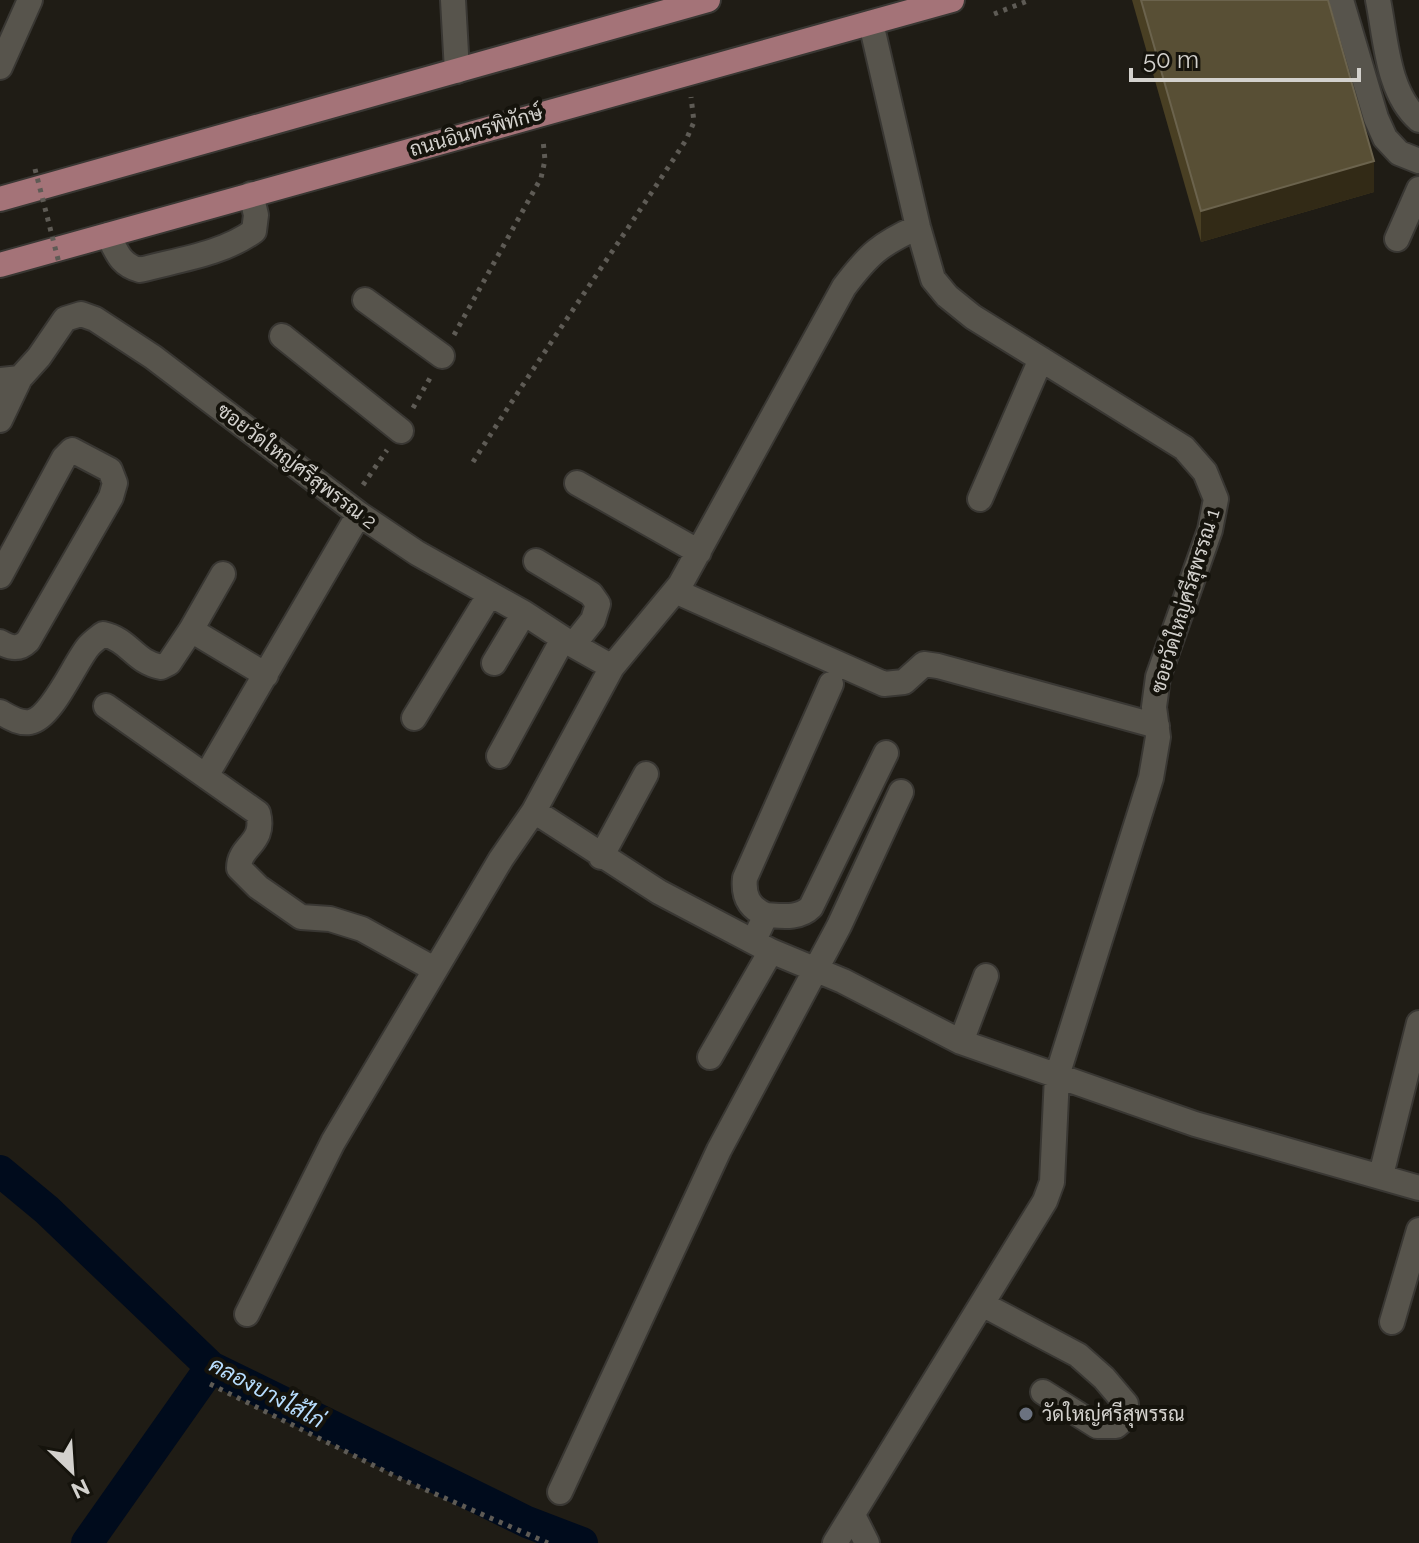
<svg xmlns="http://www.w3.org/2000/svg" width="1419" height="1543" font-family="Raleway,Sarabun,sans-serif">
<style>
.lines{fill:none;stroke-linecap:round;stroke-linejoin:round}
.canal{stroke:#000b1c;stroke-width:32}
.minor-casing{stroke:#393733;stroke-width:28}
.major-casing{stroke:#393733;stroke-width:28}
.path{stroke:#5e5b55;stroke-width:5;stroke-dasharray:4 6;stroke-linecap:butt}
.minor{stroke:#57544c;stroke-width:24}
.major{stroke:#a47378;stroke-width:24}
.path-bridge{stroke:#5e5b55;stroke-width:5;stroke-dasharray:4 6;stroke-linecap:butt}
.wall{fill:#493f23}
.shaded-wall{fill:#322a16}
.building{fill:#584f35;stroke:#6b634d;stroke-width:2}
.worship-dot{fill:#6b7280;stroke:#15130c;stroke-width:3}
.labels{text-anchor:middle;stroke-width:8;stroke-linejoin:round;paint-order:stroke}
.street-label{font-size:20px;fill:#d3d1cd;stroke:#15130c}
.poi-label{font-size:20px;fill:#d3d1cd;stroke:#15130c;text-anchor:start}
.water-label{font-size:22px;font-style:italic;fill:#b7ddfe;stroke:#15130c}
</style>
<rect width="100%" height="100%" fill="#1f1c15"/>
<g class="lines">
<path class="canal" d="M0,1171L47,1210L211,1367L527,1522L582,1543
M87,1543L211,1367"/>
<defs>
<path id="minor" d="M453,0L457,71
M1341,0L1376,118L1385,138L1399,153L1419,161
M1378,0C1386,39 1387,92 1419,120
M0,67L30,0
M108,235C117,252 120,265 140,270C177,260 223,254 254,231L256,215L251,194
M1397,239L1419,189
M365,300L442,356
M282,336L401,431
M0,380L20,378L39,357L65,319L81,314L95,319L153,357L359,514L417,553L524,613L573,645L612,667
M0,420L20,378
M577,483L699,552
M980,499L1041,359
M536,561L591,594L598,604L593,620L573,645
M0,576L64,458L72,450L110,470L115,483L111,497L28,641C19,650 10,648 0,642
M675,591L884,684L904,682L924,664L938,666L1157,726
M191,630L223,574
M494,663L524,613
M106,706L258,813C266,844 239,845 239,868L258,887L301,917L330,919L362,929L434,969
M0,712C9,717 19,724 30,722C52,718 74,664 88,647C92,642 98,638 103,634C130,640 134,662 161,667L169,663L191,630L266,675
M414,718L490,594
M499,756L563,639
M206,776L359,514
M534,811L659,892L771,951L843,981L961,1042L1195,1124L1419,1188
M601,857L646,774
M766,915C782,916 799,919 811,907L886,753
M754,940L766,915C749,908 743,896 745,878L831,684
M961,1042L986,976
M710,1057L771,951
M1381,1175L1419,1023
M982,1304L1078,1355L1104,1378L1126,1404L1125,1418L1116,1426H1097L1043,1392
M247,1314L333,1142L501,859L534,811L612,667L680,585L844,287C869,254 880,244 918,227
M1392,1322L1419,1230
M560,1492L719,1150L839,926L901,792
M853,1515L867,1543
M835,1543L1045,1201L1052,1182L1057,1076L1151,778L1158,737L1154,707L1158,677L1210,530L1216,499L1205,472L1184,448L973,317L947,296L933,279L918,227L871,23"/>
<path id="major" d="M0,199L708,0
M0,265L952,0"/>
</defs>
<use href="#minor" class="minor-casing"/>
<use href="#major" class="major-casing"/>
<path class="path" d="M994,14L1030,0
M454,335L541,178L545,160L543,140
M413,408L430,378
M473,462C542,353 616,248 686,140L694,122L691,97
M363,485L387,450
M210,1384L401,1479L548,1543"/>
<use href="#minor" class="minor"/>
<use href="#major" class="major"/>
<path class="path-bridge" d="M35,169L59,263"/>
</g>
<path class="wall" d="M1132,0H1328L1374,192L1201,242Z"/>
<path class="shaded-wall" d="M1374,161V192L1201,242V211Z"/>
<path class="building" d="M1141,0H1328L1374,161L1201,211Z"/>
<circle class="worship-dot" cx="1026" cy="1414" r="8"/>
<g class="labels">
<g class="street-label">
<text transform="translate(476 131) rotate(-16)" y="7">ถนนอินทรพิทักษ์</text>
<text transform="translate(297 466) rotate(37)" y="7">ซอยวัดใหญ่ศรีสุพรรณ 2</text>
<text transform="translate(1185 601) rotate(-73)" y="7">ซอยวัดใหญ่ศรีสุพรรณ 1</text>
</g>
<g class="poi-label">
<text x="1042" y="1421">วัดใหญ่ศรีสุพรรณ</text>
</g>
<g class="water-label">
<text transform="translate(267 1392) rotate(28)" y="8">คลองบางไส้ไก่</text>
</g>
</g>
<g transform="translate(72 1471) rotate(155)" stroke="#15130c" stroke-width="6" paint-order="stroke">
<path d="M0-6L14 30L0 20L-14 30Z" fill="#d3d1cd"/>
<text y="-12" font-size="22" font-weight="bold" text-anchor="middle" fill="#d3d1cd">N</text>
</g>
<path d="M1131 68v12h228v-12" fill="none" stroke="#d3d1cd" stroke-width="4"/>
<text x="1143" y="68" font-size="24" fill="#d3d1cd" stroke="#15130c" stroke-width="6" paint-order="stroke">50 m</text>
</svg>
